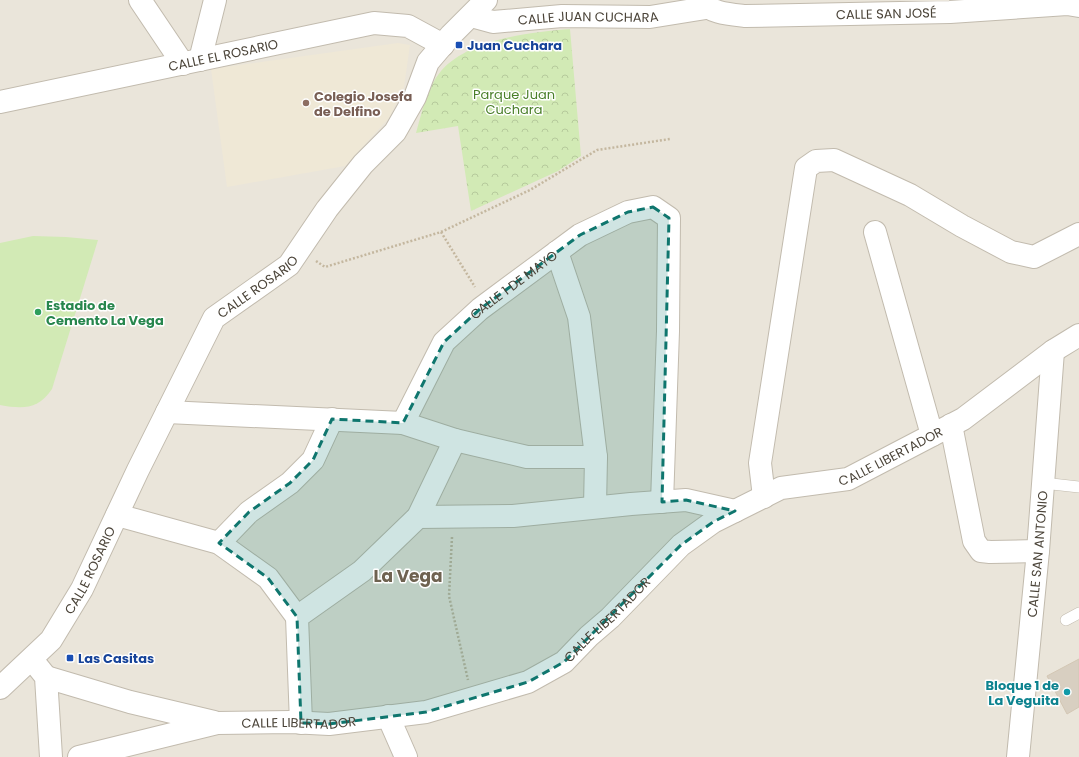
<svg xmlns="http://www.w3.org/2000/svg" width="1079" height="757" font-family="Poppins,sans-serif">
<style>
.residential{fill:#eae5da}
.education{fill:#efe8d6}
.forest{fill:url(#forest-crowns)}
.pitch{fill:#d2eab5}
.building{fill:#d8cfc1;stroke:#d3c7b4}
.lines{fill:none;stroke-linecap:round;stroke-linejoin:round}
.service-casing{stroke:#c2bbae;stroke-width:12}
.minor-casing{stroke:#c2bbae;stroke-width:24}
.tertiary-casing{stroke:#c2bbae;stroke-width:24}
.path{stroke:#c4b79f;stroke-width:2.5;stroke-dasharray:2 2;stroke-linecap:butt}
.service{stroke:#fff;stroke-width:11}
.minor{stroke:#fff;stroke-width:22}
.tertiary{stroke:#fff;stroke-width:22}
.marked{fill:#0f766e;fill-opacity:0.2;stroke:#0f766e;stroke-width:3;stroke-dasharray:8 5;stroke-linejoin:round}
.transit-dot{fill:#1a4fb4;stroke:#fff;stroke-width:1.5}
.education-dot{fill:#8d6e63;stroke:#fff;stroke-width:1.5}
.leisure-dot{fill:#2e9e5b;stroke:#fff;stroke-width:1.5}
.culture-dot{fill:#0f9aa8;stroke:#fff;stroke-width:1.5}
.labels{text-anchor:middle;stroke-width:3;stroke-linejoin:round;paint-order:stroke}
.street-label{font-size:13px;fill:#4b4439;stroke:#fff}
.transit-label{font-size:13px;font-weight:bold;fill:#164399;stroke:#fff;text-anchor:start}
.park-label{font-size:13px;fill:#4a7f2a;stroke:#fff}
.education-label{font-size:13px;font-weight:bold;fill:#785e54;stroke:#fff;text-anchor:start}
.leisure-label{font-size:13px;font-weight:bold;fill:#27864d;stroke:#fff;text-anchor:start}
.culture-label{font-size:13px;font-weight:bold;fill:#0d838f;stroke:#fff;text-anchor:end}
.district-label{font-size:17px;font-weight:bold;fill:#6e6250;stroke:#fff}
</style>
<defs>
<pattern id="forest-crowns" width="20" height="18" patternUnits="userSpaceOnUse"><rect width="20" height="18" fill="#d2eab5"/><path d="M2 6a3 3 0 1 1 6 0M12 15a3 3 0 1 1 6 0" fill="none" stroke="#b6ca9c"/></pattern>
</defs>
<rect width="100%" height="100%" fill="#f6f3ec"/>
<path class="residential" d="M0,0H1079V757H0Z"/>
<path class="education" d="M398,43L410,45L404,87L389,118L345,166L227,187L211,69Z"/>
<path class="forest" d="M570,29L581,156L558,171L471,211L458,126L416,133C422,112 427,87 441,71C469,39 531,32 570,29Z"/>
<path class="pitch" d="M33,236L66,237L98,240L52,389C38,410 22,409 0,405V243Z"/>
<path class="building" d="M1079,659V707L1067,714L1047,676Z"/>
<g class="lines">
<defs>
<path id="service" d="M1043,483L1079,487
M1066,620L1079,613"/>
<g id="minor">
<path d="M140,0L183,64"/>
<path id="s1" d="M471,16L493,22L562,16L650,17L706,8"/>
<path d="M200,60L215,0"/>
<path id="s2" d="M0,102L374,23L408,26L443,45"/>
<path d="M875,232L932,435"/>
<path d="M557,252L579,317L596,457L595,507"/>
<path d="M167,412L403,423L455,440L527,457H596"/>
<path id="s3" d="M403,423L444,342L480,309L580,235L628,212L653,207L669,218L668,331L662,502"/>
<path d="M951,425L974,541L981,551L990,552L1038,551"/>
<path d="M764,497L760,463L806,168L816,161L834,160L910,195L962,226L1011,252L1034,257L1079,234"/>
<path d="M117,515L219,543L268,578L297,617"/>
<path d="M418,517L513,516L631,504L686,500L735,511"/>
<path d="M219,543L249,512L290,483L313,460L332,419"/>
<path d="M38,667L46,677L51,757"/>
<path d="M46,677L130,702L214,722"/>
<path d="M388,716L406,757"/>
<path d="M301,723L297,617L362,571L418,517L455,440"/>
<path id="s4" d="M79,757L217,723L291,722L329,724L426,712L528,682L564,662L589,636L610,618L681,545L713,522L781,488L848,479L963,419L1053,351L1079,335"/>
<path id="s5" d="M1018,757L1038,551L1053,351"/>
</g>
<g id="tertiary">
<path id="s6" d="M698,0C711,13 727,14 745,16L950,12L1067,4L1079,6"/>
<path id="s7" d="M0,688L51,640L82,589L138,470L214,318L289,265L327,209L363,164L395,132L415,97L428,62L451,35L486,0"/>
</g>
</defs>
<use href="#service" class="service-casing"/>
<use href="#minor" class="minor-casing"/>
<use href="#tertiary" class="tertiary-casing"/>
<path class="path" d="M441,232L475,287
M316,261L325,267L441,232L530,190L597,150L670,139
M452,537L449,596L468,680"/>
<use href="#service" class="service"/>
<use href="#minor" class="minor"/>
<use href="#tertiary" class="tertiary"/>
</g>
<path class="marked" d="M653,207L669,218L662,502L686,500L735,511L713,522L681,545L564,662L528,682L426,712L329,724L301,723L297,617L268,578L219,543L249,512L290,483L313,460L332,419L403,423L444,342L480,309L580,235L628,212Z"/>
<g class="transit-dot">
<rect x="455" y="41" width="8" height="8" rx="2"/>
<rect x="66" y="654" width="8" height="8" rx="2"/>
</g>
<circle class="education-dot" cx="306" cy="103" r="4"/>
<circle class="leisure-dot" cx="38" cy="312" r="4"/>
<circle class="culture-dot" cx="1067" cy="692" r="4"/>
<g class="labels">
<g class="street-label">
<text dy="5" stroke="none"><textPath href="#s6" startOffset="192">CALLE SAN JOSÉ</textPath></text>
<text dy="5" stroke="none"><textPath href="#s1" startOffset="118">CALLE JUAN CUCHARA</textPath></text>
<text dy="5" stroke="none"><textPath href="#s2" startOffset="228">CALLE EL ROSARIO</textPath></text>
<text dy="5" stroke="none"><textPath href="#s7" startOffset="485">CALLE ROSARIO</textPath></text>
<text dy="5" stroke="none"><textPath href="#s3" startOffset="181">CALLE 1 DE MAYO</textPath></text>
<text dy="5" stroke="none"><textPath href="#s4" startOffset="896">CALLE LIBERTADOR</textPath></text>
<text dy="5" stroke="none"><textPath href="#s5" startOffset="204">CALLE SAN ANTONIO</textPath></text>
<text dy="5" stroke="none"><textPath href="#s7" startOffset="150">CALLE ROSARIO</textPath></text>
<text dy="5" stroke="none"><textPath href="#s4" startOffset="560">CALLE LIBERTADOR</textPath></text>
<text dy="5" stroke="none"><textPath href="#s4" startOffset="224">CALLE LIBERTADOR</textPath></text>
</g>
<g class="transit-label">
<text x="467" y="50">Juan Cuchara</text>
<text x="78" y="663">Las Casitas</text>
</g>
<g class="park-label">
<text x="514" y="99">Parque Juan<tspan x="514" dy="15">Cuchara</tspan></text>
</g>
<g class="education-label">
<text x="314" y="101">Colegio Josefa<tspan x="314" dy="15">de Delfino</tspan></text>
</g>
<g class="leisure-label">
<text x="46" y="310">Estadio de<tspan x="46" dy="15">Cemento La Vega</tspan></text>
</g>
<g class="culture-label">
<text x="1059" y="690">Bloque 1 de<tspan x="1059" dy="15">La Veguita</tspan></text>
</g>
<g class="district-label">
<text x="408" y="582">La Vega</text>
</g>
</g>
</svg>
